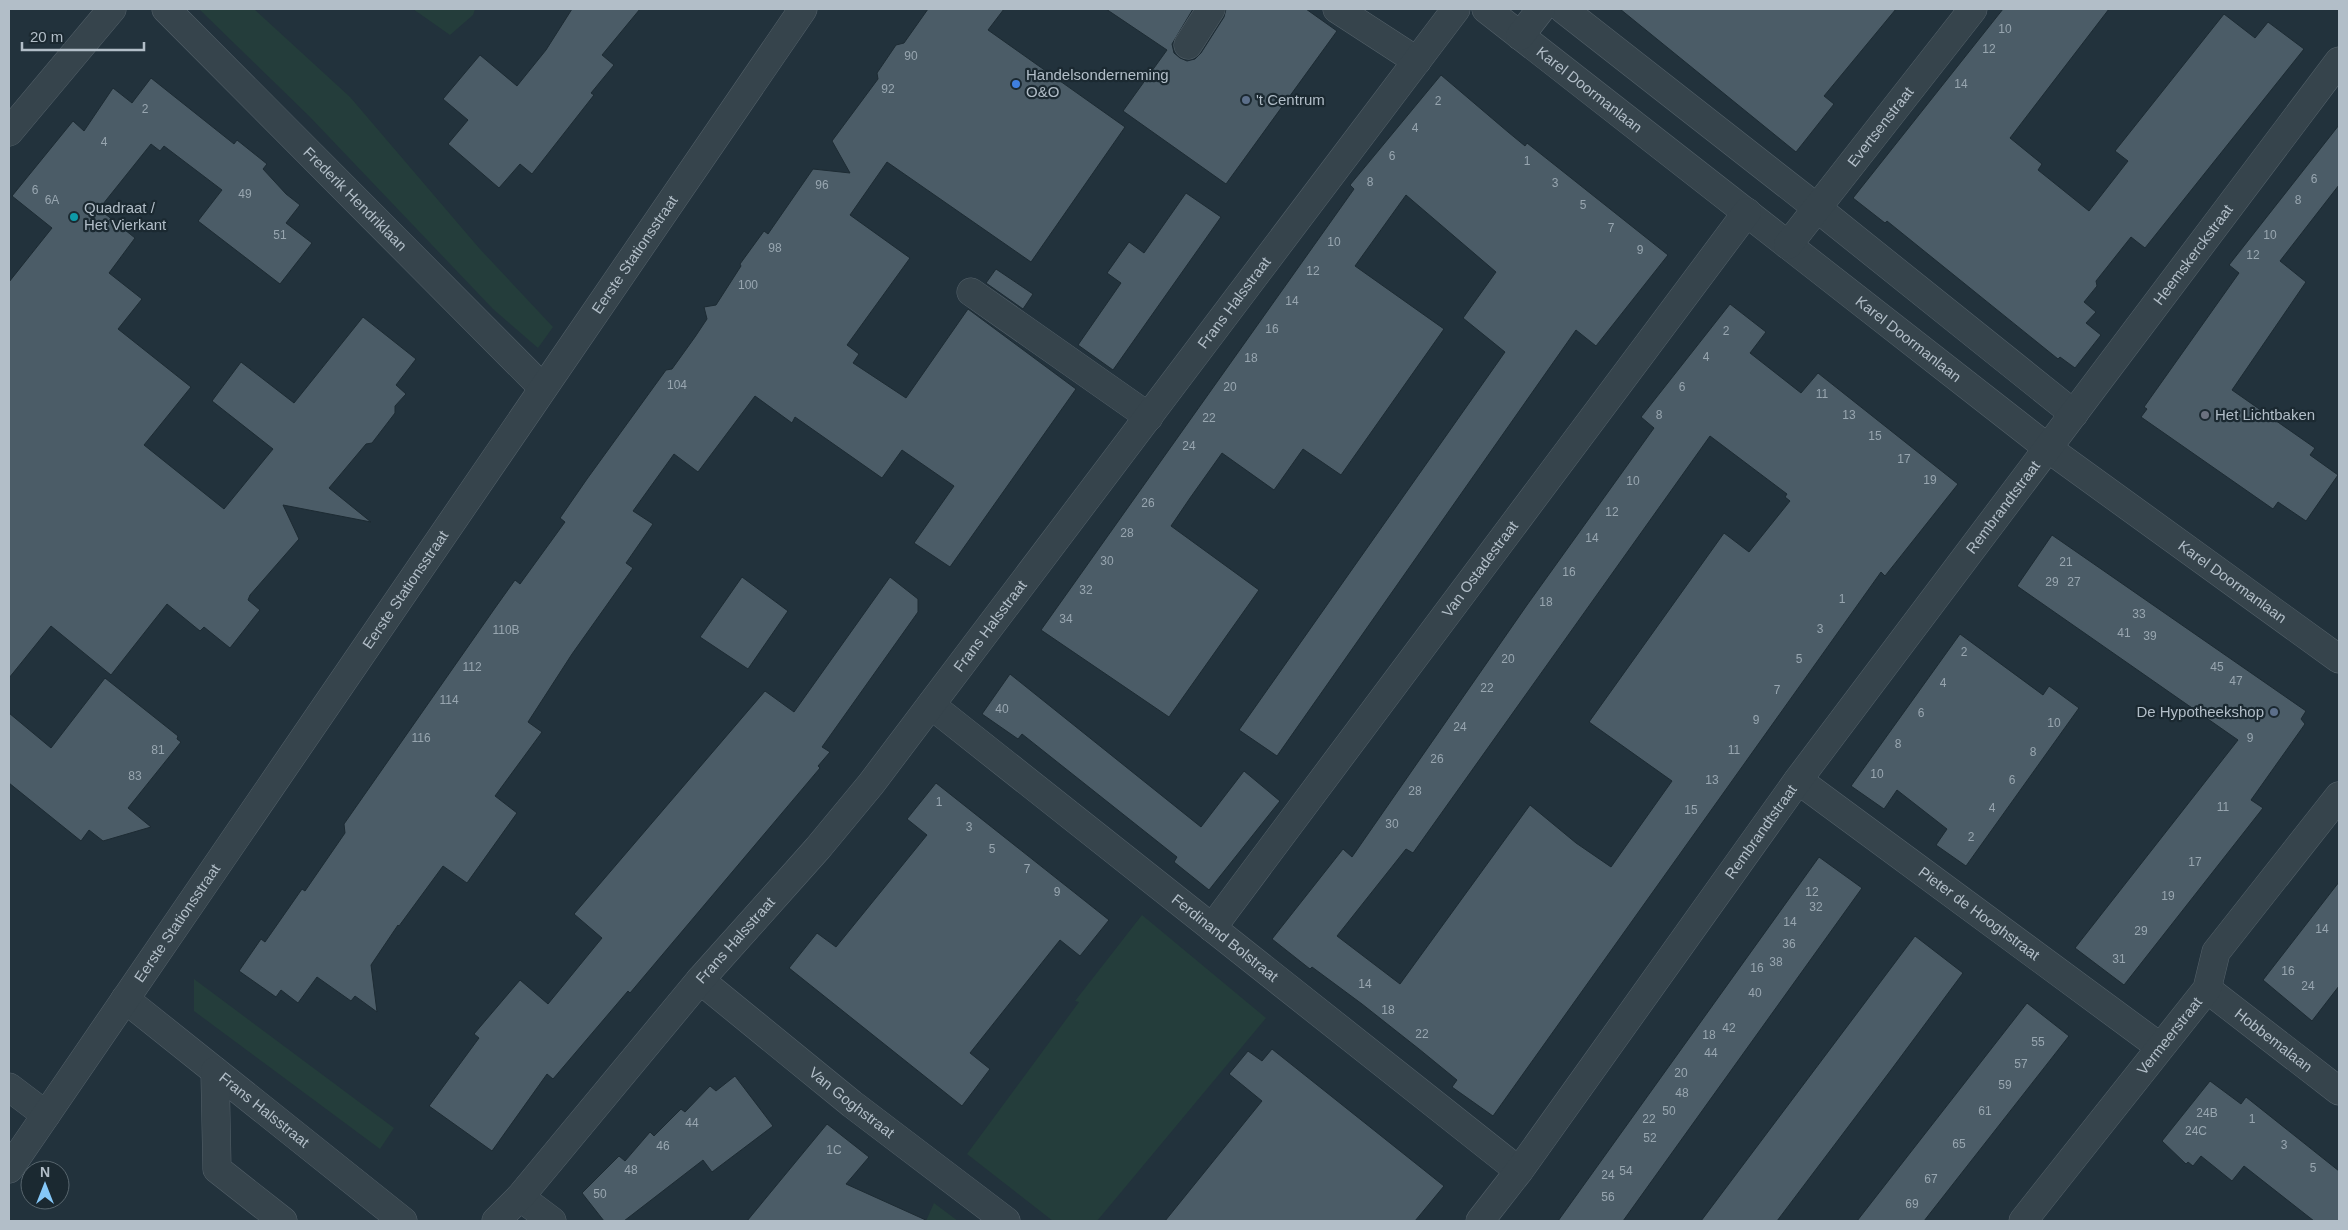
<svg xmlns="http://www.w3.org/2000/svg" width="2348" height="1230" font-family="Helvetica,sans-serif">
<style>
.green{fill:#243d3b}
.building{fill:#4b5c67;stroke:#1d2b33;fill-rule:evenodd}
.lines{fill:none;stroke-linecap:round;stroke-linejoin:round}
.minor-casing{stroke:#54616a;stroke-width:29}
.minor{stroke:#36444c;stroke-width:28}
.shop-dot{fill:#3f7fe0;stroke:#1b2931;stroke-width:2}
.service-dot{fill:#5c6f8a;stroke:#1b2931;stroke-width:2}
.culture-dot{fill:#0f9aa8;stroke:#1b2931;stroke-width:2}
.worship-dot{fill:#6b7280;stroke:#1b2931;stroke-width:2}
.labels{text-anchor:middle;stroke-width:4.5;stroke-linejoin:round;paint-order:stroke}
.number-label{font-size:12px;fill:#98a6b0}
.poi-label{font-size:15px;fill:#b2bec8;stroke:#1b2931;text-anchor:start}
.street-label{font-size:15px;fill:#b2bec8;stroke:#1b2931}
</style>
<rect width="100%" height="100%" fill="#22323c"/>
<path class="green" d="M199,9H254L350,97L479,248L553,327L538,348L493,309L310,117Z
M413,9H475L473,15L450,35Z
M1142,915L1266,1018L1097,1221H1053L967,1154L1079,1002L1075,1001Z
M194,979L394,1128L380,1149L194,1011Z
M934,1203L958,1221H926Z"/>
<path class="building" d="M572,9H640L602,55L614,65L591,93L594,95L532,174L520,164L499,188L448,144L468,120L443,99L480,55L517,86L546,50Z
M928,9H1004L988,30L1125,127L1031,262L887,162L850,215L910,258L847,345L859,354L853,363L906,398L968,309L1076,389L950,567L914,543L954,486L902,450L882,478L795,417L792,423L755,396L698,472L674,454L633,511L653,524L626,563L633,568L572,654L528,722L542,732L495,796L517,813L467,883L443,866L399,926L398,925L371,965L377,1012L355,996L351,1001L317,977L298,1003L281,990L276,997L239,971L261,939L265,942L302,889L305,891L345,833L344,824L495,608L515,580L520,584L565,522L560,518L587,479L666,370L672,369L695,337L707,319L704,307L716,305L741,266L740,264L764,231L768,234L813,169L850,173L832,141L878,79L877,73L896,45L904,43Z
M1106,9H1193L1172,44L1174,53L1180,58L1187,61L1195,59L1201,53L1224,17L1226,9H1306L1337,31L1226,184L1123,111L1167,50Z
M1620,9H1896L1824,96L1834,104L1796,152Z
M2003,9H2109L2010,138L2042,164L2038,170L2089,211L2128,161L2115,151L2224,14L2255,38L2268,22L2304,49L2145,248L2131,237L2096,281L2097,286L2084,302L2096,312L2086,323L2101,335L2075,368L2060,357L2058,359L1887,221L1885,223L1853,198Z
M1441,75L1508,132L1525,146L1527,143L1668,255L1596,346L1576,330L1277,756L1239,730L1505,352L1463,318L1496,272L1406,195L1355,266L1444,329L1341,475L1303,449L1274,490L1222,453L1190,498L1171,526L1259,590L1169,717L1041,630L1354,189L1350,185Z
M151,78L234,144L237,140L267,164L263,169L286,194L300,205L286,223L312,243L280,284L198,221L222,190L164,146L160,151L151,144L99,209L135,238L109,273L142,299L118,329L191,387L144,445L224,509L273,449L212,401L241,362L294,403L363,317L416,359L396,385L406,394L395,406V413L372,443L366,444L329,488L371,522L283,505L299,539L250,595L248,600L260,610L230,648L204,627L200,631L167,604L111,675L51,626L9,678V282L52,228L12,196L73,121L84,131L113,88L132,103Z
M2339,125V185L2280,261L2306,282L2232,390L2315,448L2310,455L2338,475L2306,521L2278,502L2273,509L2141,417L2147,409L2144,407L2239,273L2229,265Z
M1186,193L1221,217L1113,370L1078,345L1121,283L1107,273L1129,242L1144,253Z
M996,269L1033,294L1023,309L986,283Z
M1730,304L1766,332L1750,353L1801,393L1818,373L1958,484L1885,576L1881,572L1493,1116L1452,1087L1457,1080L1419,1049L1362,1004L1312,967L1310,969L1272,939L1343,849L1352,857L1527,605L1654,428L1641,417ZM1710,436L1787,494L1785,497L1790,501L1749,552L1724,533L1589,722L1672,781L1611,867L1576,843L1530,805L1400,984L1337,936L1406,849L1413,853Z
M2052,535L2306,711L2301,719L2305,724L2251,800L2263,808L2124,985L2075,948L2238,740L2017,586Z
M742,577L788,611L748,669L700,637Z
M890,577L918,599V612L822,747L830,752L818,766L820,768L630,993L628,991L553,1079L547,1074L492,1151L429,1106L479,1038L474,1034L520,980L548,1004L602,938L574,914L765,691L794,712Z
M1960,634L2043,695L2049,686L2079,708L1966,866L1936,845L1947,829L1897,790L1884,809L1851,786Z
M1010,674L1201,827L1244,771L1280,801L1209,890L1174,862L1177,857L1022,734L1018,739L982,714Z
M105,678L178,736L177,739L181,742L128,808L151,827L103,841L89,830L81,841L9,783V713L51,748Z
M936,783L1109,920L1080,956L1060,940L970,1053L990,1069L962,1106L789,968L817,933L836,947L927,835L907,819Z
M1819,857L1862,888L1623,1221H1558Z
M2339,882V986L2312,1021L2263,980Z
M1915,936L1963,973L1891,1070L1777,1221H1701Z
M2027,1003L2069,1036L1924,1221H1857Z
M1272,1049L1444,1186L1415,1221H1165L1262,1101L1229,1074L1248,1051L1262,1061Z
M735,1076L773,1126L712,1172L703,1160L624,1221H604L582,1193L619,1156L625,1161L650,1132L654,1136L681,1109L685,1112L710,1086L716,1091Z
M2210,1081L2241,1104L2246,1097L2339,1171V1221H2314L2244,1166L2232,1181L2201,1156L2193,1166L2188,1162L2186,1164L2162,1141Z
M827,1124L869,1157L846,1184L928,1221H747Z"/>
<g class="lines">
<defs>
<g id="minor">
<path id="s1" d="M166,9L543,388"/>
<path d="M1337,9L1417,61"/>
<path id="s2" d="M1486,9L2049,449L2339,659"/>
<path d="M1563,9L1817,208L2074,414"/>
<path d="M1520,36L1541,9"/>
<path d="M1188,45L1211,9"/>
<path d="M9,132L112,9"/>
<path id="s3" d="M1788,245L1973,9"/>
<path d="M971,292L1149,417"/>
<path id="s4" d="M931,705L1519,1171"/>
<path id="s5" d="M1798,780L2160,1047"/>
<path id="s6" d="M1212,928L1747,212"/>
<path id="s7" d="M700,980L852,1104L1006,1221"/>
<path id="s8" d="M2207,989L2339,1091"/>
<path id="s9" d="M125,999L403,1221"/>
<path d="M215,1071L217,1169L283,1221"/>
<path d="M9,1087L46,1115"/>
<path id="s10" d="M9,1169L803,9"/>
<path d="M520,1197L552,1221"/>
<path id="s11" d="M496,1221L520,1197L700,980L818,848L871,784L1456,9"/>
<path id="s12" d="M1480,1221L1519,1171L1798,780L2339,61"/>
<path id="s13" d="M2023,1221L2207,989L2216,952L2339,796"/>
</g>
</defs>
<use href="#minor" class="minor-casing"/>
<use href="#minor" class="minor"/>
</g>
<circle class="shop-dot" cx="1016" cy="84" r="5"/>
<g class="service-dot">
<circle cx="1246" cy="100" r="5"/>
<circle cx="2274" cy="712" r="5"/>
</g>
<circle class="culture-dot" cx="74" cy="217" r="5"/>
<circle class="worship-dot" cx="2205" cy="415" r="5"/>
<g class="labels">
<g class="number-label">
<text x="2005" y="33">10</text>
<text x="1989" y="53">12</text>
<text x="911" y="60">90</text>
<text x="1961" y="88">14</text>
<text x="888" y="93">92</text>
<text x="1438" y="105">2</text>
<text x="145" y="113">2</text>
<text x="1415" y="132">4</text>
<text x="104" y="146">4</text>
<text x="1392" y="160">6</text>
<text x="1527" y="165">1</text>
<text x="2314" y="183">6</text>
<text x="1370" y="186">8</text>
<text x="1555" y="187">3</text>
<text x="822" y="189">96</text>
<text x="35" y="194">6</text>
<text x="245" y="198">49</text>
<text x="52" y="204">6A</text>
<text x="2298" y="204">8</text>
<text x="1583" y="209">5</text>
<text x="1611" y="232">7</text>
<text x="280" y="239">51</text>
<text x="2270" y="239">10</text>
<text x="1334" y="246">10</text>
<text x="775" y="252">98</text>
<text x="1640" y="254">9</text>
<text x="2253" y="259">12</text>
<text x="1313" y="275">12</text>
<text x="748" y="289">100</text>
<text x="1292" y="305">14</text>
<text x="1272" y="333">16</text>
<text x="1726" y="335">2</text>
<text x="1706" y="361">4</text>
<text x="1251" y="362">18</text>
<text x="677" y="389">104</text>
<text x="1230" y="391">20</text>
<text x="1682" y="391">6</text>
<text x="1822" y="398">11</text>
<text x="1659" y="419">8</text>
<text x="1849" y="419">13</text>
<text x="1209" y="422">22</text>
<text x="1875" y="440">15</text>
<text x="1189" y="450">24</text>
<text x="1904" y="463">17</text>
<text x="1930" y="484">19</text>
<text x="1633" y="485">10</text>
<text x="1148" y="507">26</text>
<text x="1612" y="516">12</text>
<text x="1127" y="537">28</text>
<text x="1592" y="542">14</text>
<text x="1107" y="565">30</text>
<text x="2066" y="566">21</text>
<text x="1569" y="576">16</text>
<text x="2052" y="586">29</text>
<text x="2074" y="586">27</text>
<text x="1086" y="594">32</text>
<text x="1842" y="603">1</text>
<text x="1546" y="606">18</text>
<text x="2139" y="618">33</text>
<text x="1066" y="623">34</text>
<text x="1820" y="633">3</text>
<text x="506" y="634">110B</text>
<text x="2124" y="637">41</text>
<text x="2150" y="640">39</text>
<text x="1964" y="656">2</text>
<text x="1508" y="663">20</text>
<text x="1799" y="663">5</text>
<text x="472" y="671">112</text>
<text x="2217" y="671">45</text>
<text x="2236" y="685">47</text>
<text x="1943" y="687">4</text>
<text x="1487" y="692">22</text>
<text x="1777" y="694">7</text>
<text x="449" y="704">114</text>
<text x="1002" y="713">40</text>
<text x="1921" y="717">6</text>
<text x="1756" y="724">9</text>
<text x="2054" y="727">10</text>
<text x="1460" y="731">24</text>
<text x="421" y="742">116</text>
<text x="2250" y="742">9</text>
<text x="1898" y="748">8</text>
<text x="158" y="754">81</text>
<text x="1734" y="754">11</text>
<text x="2033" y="756">8</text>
<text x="1437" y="763">26</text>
<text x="1877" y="778">10</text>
<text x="135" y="780">83</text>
<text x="1712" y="784">13</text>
<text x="2012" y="784">6</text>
<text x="1415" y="795">28</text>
<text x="939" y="806">1</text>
<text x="2223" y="811">11</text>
<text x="1992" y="812">4</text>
<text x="1691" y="814">15</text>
<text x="1392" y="828">30</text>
<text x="969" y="831">3</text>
<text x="1971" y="841">2</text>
<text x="992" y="853">5</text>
<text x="2195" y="866">17</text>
<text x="1027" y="873">7</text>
<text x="1057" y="896">9</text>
<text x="1812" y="896">12</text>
<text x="2168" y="900">19</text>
<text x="1816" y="911">32</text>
<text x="1790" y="926">14</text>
<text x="2322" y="933">14</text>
<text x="2141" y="935">29</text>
<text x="1789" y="948">36</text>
<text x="2119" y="963">31</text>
<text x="1776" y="966">38</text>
<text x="1757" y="972">16</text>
<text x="2288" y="975">16</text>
<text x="1365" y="988">14</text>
<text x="2308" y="990">24</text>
<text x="1755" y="997">40</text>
<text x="1388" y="1014">18</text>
<text x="1729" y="1032">42</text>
<text x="1422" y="1038">22</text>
<text x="1709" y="1039">18</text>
<text x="2038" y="1046">55</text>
<text x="1711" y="1057">44</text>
<text x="2021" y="1068">57</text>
<text x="1681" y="1077">20</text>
<text x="2005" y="1089">59</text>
<text x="1682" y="1097">48</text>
<text x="1669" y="1115">50</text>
<text x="1985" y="1115">61</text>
<text x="2207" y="1117">24B</text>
<text x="1649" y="1123">22</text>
<text x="2252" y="1123">1</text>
<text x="692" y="1127">44</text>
<text x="2196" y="1135">24C</text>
<text x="1650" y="1142">52</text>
<text x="1959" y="1148">65</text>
<text x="2284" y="1149">3</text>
<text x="663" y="1150">46</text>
<text x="834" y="1154">1C</text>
<text x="2313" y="1172">5</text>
<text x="631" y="1174">48</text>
<text x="1626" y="1175">54</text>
<text x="1608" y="1179">24</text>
<text x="1931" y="1183">67</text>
<text x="600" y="1198">50</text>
<text x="1608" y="1201">56</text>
<text x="1912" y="1208">69</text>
</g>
<g class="poi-label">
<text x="1026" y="80">Handelsonderneming<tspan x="1026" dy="17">O&amp;O</tspan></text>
<text x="1256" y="105">'t Centrum</text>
<text x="84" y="213">Quadraat /<tspan x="84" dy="17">Het Vierkant</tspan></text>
<text x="2215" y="420">Het Lichtbaken</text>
<text x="2264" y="717" text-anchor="end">De Hypotheekshop</text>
</g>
<g class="street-label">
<text dy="5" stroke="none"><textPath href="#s2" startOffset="131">Karel Doormanlaan</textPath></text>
<text dy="5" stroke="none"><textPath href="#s3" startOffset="150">Evertsenstraat</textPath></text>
<text dy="5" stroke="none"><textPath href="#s1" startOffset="268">Frederik Hendriklaan</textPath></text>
<text dy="5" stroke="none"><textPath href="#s10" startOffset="1108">Eerste Stationsstraat</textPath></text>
<text dy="5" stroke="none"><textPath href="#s12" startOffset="1201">Heemskerckstraat</textPath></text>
<text dy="5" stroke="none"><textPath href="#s11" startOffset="1179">Frans Halsstraat</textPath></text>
<text dy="5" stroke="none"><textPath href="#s2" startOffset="536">Karel Doormanlaan</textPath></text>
<text dy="5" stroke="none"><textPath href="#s12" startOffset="885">Rembrandtstraat</textPath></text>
<text dy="5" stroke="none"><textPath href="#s6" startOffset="448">Van Ostadestraat</textPath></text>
<text dy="5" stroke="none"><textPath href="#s2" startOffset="941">Karel Doormanlaan</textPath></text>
<text dy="5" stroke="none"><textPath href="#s10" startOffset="702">Eerste Stationsstraat</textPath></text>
<text dy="5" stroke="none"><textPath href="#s11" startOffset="774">Frans Halsstraat</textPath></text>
<text dy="5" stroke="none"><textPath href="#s12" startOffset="480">Rembrandtstraat</textPath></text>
<text dy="5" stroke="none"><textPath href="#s5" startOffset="225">Pieter de Hooghstraat</textPath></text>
<text dy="5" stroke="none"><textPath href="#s10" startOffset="298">Eerste Stationsstraat</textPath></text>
<text dy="5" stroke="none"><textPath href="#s4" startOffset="375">Ferdinand Bolstraat</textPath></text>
<text dy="5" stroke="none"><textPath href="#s11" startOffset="369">Frans Halsstraat</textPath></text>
<text dy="5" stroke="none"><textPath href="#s13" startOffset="236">Vermeerstraat</textPath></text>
<text dy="5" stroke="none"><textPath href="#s8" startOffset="84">Hobbemalaan</textPath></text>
<text dy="5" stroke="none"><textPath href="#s7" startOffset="195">Van Goghstraat</textPath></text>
<text dy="5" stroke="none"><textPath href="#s9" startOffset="178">Frans Halsstraat</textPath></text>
</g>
</g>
<rect width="2348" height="1230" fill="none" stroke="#b2bec8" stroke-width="20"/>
<g transform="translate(45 1185)"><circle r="24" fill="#1b2931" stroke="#57656d"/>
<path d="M0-4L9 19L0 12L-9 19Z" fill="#85c8f9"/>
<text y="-8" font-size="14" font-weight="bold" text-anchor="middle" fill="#b2bec8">N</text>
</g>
<path d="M22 42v8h122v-8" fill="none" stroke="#b2bec8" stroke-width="2.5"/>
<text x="30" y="42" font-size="15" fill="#b2bec8" stroke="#1b2931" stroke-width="4" paint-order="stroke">20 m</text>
</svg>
